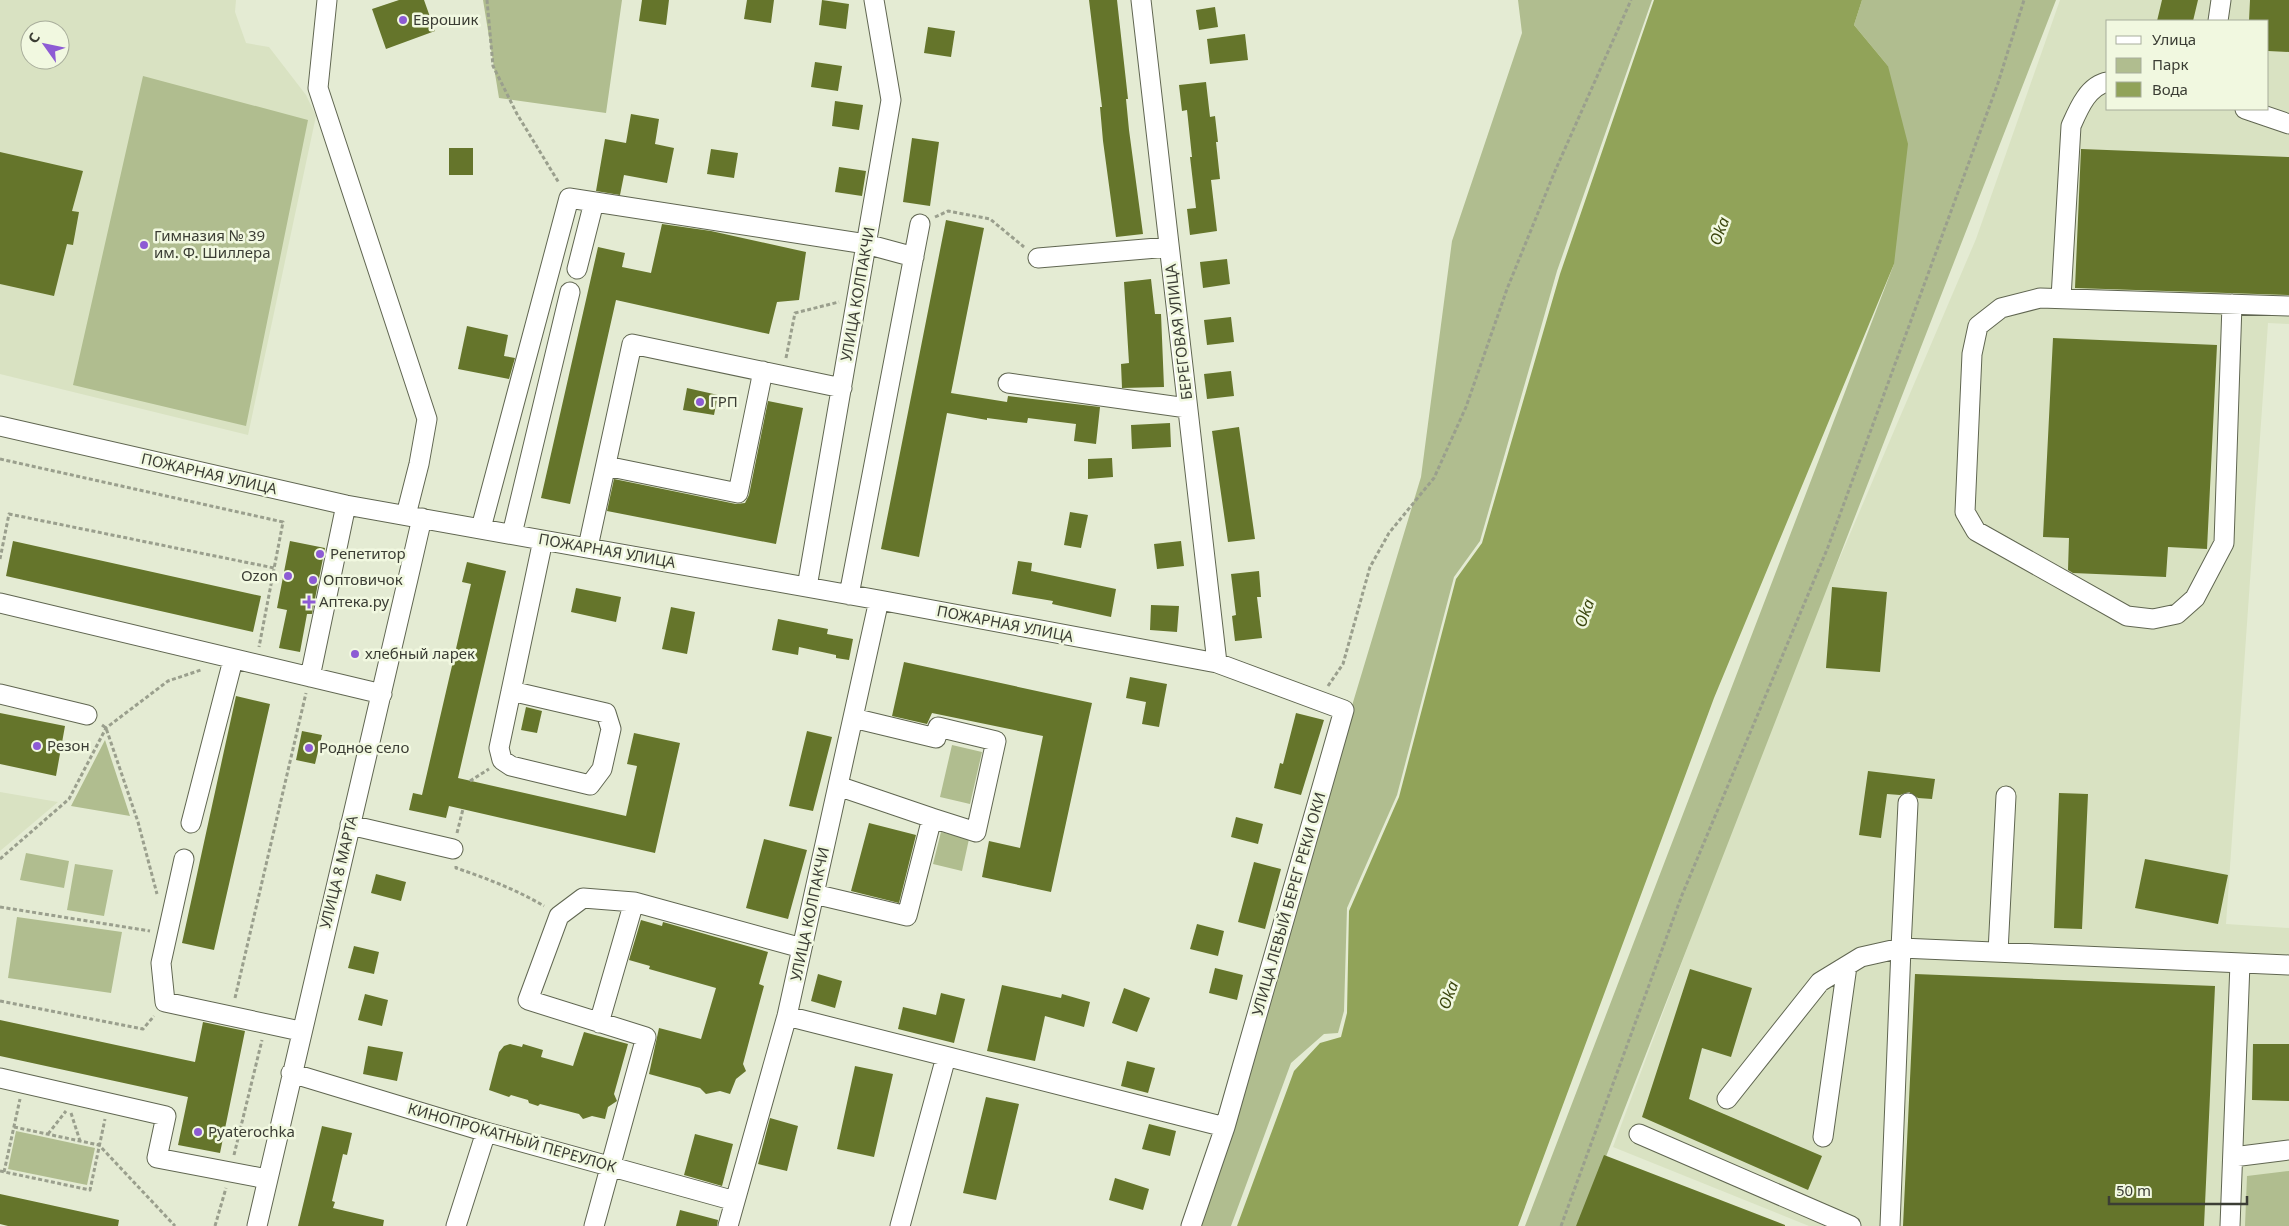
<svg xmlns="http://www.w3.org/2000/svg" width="2289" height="1226" font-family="'Noto Sans',sans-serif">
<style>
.built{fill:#d9e2c2;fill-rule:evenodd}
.green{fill:#b0bd8f}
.water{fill:#91a359}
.building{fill:#65752b}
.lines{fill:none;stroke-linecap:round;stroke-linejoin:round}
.minor-casing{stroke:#606651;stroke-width:21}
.path{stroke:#9a9f8d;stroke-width:3;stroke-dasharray:4 2.5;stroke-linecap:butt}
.minor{stroke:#fff;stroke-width:19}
.poi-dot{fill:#8d5bd4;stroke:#f1f8e0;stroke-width:2}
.labels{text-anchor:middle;stroke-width:5;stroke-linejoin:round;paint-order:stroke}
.poi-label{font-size:15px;fill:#3b3d34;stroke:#f1f8e0;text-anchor:start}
.street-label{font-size:15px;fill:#3b3d34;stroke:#f1f8e0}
.water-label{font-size:16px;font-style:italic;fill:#3b460e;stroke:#f1f8e0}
</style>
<rect width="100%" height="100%" fill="#e4ebd3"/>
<path class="built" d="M0,0H236L235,12L246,43L269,47L306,95L316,116L248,435L0,374ZM30,30H60V60H30Z
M2060,0H2289V324L2268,323L2226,924L2289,928V1226H1809L1613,1147L1785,686L1976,239ZM2108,21H2268V109H2108Z
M0,792L58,802L0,851Z"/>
<path class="green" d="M483,0H622L606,113L499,98Z
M1518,0H1652L1557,271L1480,541L1454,577L1397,795L1347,908L1344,1011L1338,1033L1324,1034L1291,1063L1231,1226H1195L1421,477L1452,241L1522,33Z
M1862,0H2056L1579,1226H1525L1894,264L1888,66L1854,25Z
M143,76L308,120L246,426L73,385Z
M105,740L130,816L71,806Z
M952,745L982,752L970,804L940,797Z
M941,832L969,839L962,871L933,864Z
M26,853L69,861L64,888L20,880Z
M75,864L113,870L104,916L67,910Z
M17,917L122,932L111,993L8,978Z
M16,1131L95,1148L87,1185L8,1169Z
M2289,1171V1226H2245L2247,1176Z"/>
<path class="water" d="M1654,0H1862L1854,25L1888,66L1908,144L1894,264L1714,698L1518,1226H1237L1294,1071L1320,1043L1341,1037L1347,1013L1349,911L1399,797L1456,579L1482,543L1560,274Z"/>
<path class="building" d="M399,0H424L435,31L386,49L372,9Z
M642,0H669L666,25L639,21Z
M747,0H774L771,23L744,19Z
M822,0L849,4L846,29L819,25Z
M1089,0H1117L1128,99H1126L1129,130L1143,234L1116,237L1103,141L1100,107H1102Z
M2162,0H2198L2193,21H2157Z
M2250,0H2289V52L2268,51V21H2249Z
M1215,7L1218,27L1199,30L1196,10Z
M928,27L955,31L951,57L924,53Z
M1245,34L1248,60L1210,64L1207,39Z
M815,62L842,66L838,91L811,87Z
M1206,82L1210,117L1215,116L1218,142H1216L1220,179L1211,180L1217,231L1190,235L1187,209L1196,208L1190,157H1192L1187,110L1182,111L1179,85Z
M835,101L863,105L859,130L832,126Z
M631,114L659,119L655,144L674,148L667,183L624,175L620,195L596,191L605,139L626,143Z
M912,138L939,142L930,206L903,202Z
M449,148H473V175H449Z
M711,149L738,153L734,178L707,174Z
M2081,149L2289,157V295L2075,288Z
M0,152L83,171L72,211L79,212L73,245L67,244L54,296L0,284Z
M839,167L866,171L862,196L835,192Z
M946,220L984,228L951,393L1007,402L1008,396L1100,407L1096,444L1074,441L1076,424L1028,418L1027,423L987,418V420L947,413L919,557L881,549Z
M662,224L711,231L806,252L799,300L777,302L769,334L616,300L570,504L541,498L598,247L625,253L622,267L651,273Z
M1227,259L1230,284L1203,288L1200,262Z
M1151,279L1155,314H1161L1164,387L1122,388L1121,364L1129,363L1124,282Z
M1231,317L1234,342L1207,345L1204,320Z
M467,326L508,335L504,356L515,358L509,379L458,369Z
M2053,338L2217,345L2207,549L2168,547L2166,577L2073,573L2068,570L2069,538L2043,537Z
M1231,371L1234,396L1207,399L1204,374Z
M687,388L718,395L714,415L683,410Z
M768,401L803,408L776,544L607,511L614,479L736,504L745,503L749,495Z
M1170,423L1171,447L1132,449L1131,425Z
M1239,427L1255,539L1228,542L1212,431Z
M1112,458L1113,477L1088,479V459Z
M1070,512L1088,515L1081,548L1064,545Z
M13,541L261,596L253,632L6,576Z
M290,541L325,548L312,614H307L300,652L279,648L287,610L277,608Z
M1181,541L1184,566L1157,569L1154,544Z
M1018,561L1032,563L1031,571L1116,589L1111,617L1052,604L1053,601L1012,594Z
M467,562L506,571L458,778L626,816L637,766L627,764L634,733L680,743L655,853L449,806L446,818L409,810L413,793L422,795L471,584L462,582Z
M1259,571L1261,597H1257L1262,638L1235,641L1232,616L1236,615L1231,574Z
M1832,587L1887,592L1880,672L1826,668Z
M576,588L621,597L616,622L571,612Z
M1151,605L1179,606L1177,632L1150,630Z
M671,607L695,612L687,654L662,649Z
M778,619L828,629L827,634L853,639L849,660L836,658V655L799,647L798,655L772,650Z
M904,662L1092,703L1051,892L982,877L989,841L1020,848L1043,736L932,713L927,724L892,716Z
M1130,677L1167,684L1159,727L1142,724L1146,702L1126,698Z
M236,696L270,704L214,950L182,943Z
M526,707L542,711L537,733L521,730Z
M0,713L65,726L56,776L0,764Z
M1296,713L1324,720L1301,795L1274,788L1280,763L1283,764Z
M302,731L322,735L315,764L296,760Z
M807,731L832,737L813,811L789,806Z
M1868,771L1935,779L1932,799L1918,798L1909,792L1900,795L1887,794L1881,838L1859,835Z
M2059,793L2088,794L2082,929L2054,928Z
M1236,817L1263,824L1258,844L1231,837Z
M869,823L916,835L899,903L851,891Z
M764,839L807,850L788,919L746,908Z
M2145,859L2228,875L2218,924L2135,908Z
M1254,862L1281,869L1265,929L1238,922Z
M376,874L406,882L401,901L371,893Z
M641,920L662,926L663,922L768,952L759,984L764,986L743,1064L746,1071L736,1079L730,1094L720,1091L706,1094L700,1088L649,1074L659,1028L701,1039L716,988L649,969L650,966L629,960Z
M1197,924L1224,931L1218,956L1190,949Z
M354,946L379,952L374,974L348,968Z
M1215,968L1243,975L1237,1000L1209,993Z
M1690,969L1752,988L1731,1057L1702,1048L1689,1099L1822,1156L1808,1190L1642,1117Z
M818,974L842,981L835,1008L811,1001Z
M1915,974L2215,986L2204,1226H1903Z
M1002,985L1061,998L1062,994L1090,1002L1084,1027L1045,1016L1035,1061L987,1051Z
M1124,988L1150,998L1137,1032L1112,1023Z
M941,993L965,999L954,1043L898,1029L903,1007L936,1015Z
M365,994L388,1000L382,1026L358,1020Z
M0,1020L195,1062L203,1022L245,1031L220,1153L178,1145L188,1097L0,1056Z
M584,1032L628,1044L614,1094L617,1101L608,1107L605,1119L592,1116L583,1119L579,1114L540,1104L538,1106L529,1103L528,1100L511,1095L509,1097L489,1090L499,1052L504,1046L510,1044L522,1047L523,1044L543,1050L541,1057L573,1066Z
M2253,1044H2289V1101L2252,1100Z
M368,1046L403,1052L397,1081L363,1074Z
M1127,1061L1155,1068L1148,1093L1121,1086Z
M855,1066L893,1074L874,1157L837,1149Z
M986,1097L1019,1104L996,1200L963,1193Z
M770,1118L798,1126L787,1171L758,1164Z
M1149,1124L1176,1131L1170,1156L1142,1149Z
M322,1126L352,1133L347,1155L343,1154L332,1201L335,1202L333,1208L384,1220L383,1226H298Z
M695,1134L733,1144L722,1186L684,1175Z
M1604,1155L1785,1225V1226H1576Z
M1115,1178L1149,1189L1143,1210L1109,1200Z
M0,1194L119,1220L118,1226H8L0,1224Z
M680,1210L718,1220L717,1226H676Z"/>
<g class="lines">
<defs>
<path id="minor" d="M327,0L318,88L427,419L419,464L406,515
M1141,0L1217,663
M2218,21L2221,0
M2245,109L2289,124
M1038,258L1169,247
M577,269L594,202
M2061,298L2071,126C2078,110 2088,85 2108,82
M2232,304L2224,543L2195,598L2177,614L2153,619L2127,616L1976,531L1965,512L1972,354L1978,326L2001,308L2040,298L2289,306
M1008,383L1187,408
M0,426L346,505L879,600L1217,663L1344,710L1225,1127L1191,1226
M606,466L738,493L763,371
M481,528L569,198L866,244L914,257
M512,534L570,292
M588,547L632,344L842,388
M807,587L891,100L874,0
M849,595L920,224
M0,603L382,694
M310,677L346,505
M511,691L606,713L611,729L602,769L590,785L511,766L502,760L499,748L543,540
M0,694L87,715
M838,786L932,818
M191,823L233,660
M350,825L453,849
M184,859L161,963L165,1002L300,1031
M814,894L907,916L932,818L976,832L996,741L938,727L936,738L853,718
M1998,952L2006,796
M787,1016L1225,1127
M599,1023L634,902
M291,1073L486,1132L735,1201
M0,1078L166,1116L157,1158L267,1179
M1727,1099L1820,982L1861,957L1901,948L1908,803
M1639,1134L1851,1226
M1823,1137L1847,966
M2233,1157L2289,1150
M257,1226C310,989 368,754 422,518
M456,1226L486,1132
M594,1226L646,1037L528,1000L559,916L583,898L634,902L802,948
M728,1226L787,1016L879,600
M900,1226L946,1057
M1890,1226L1901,948L2289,965
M2230,1226L2240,963"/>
</defs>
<use href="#minor" class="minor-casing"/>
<path class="path" d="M487,0L493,66L517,114L559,183
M935,217L948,211L990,219L1024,247
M786,358L795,313L839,302
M0,459L283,522L259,647
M0,559L9,514L274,568
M1328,686L1343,664L1370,567L1389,533L1434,478L1466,407L1507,289L1555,171L1631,0
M102,725L106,728L138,822L157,894
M470,781L489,769
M457,833L463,809
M0,859L69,799L106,728L168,681L201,670
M456,866V868C486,878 517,890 544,906
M0,907L150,931
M235,998L306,693
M0,1001L143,1029L154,1016
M71,1113L80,1141
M14,1127L99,1145L175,1226
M48,1134L66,1111
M234,1155L262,1040
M0,1171L90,1190L105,1119
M4,1172L20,1099
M215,1226L226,1188
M1561,1226L1682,895L1828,547L1998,83L2024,0"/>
<use href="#minor" class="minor"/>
</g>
<g class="poi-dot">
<circle cx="403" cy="20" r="5"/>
<circle cx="144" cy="245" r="5"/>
<circle cx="700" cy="402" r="5"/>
<circle cx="320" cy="554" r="5"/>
<circle cx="288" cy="576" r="5"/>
<circle cx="313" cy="580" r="5"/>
<path d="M306.5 594.5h5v5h5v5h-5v5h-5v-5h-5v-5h5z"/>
<circle cx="355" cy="654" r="5"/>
<circle cx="37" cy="746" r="5"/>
<circle cx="309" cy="748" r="5"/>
<circle cx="198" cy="1132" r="5"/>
</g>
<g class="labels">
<g class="poi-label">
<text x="413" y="25">Еврошик</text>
<text x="154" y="241">Гимназия № 39<tspan x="154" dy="17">им. Ф. Шиллера</tspan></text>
<text x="710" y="407">ГРП</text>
<text x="330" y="559">Репетитор</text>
<text x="278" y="581" text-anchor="end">Ozon</text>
<text x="323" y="585">Оптовичок</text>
<text x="319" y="607">Аптека.ру</text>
<text x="365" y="659">хлебный ларек</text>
<text x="47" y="751">Резон</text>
<text x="319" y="753">Родное село</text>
<text x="208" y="1137">Pyaterochka</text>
</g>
<g class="street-label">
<text transform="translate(858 294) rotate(-80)" y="5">УЛИЦА КОЛПАКЧИ</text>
<text transform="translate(1179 332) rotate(-97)" y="5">БЕРЕГОВАЯ УЛИЦА</text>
<text transform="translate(209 474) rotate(13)" y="5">ПОЖАРНАЯ УЛИЦА</text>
<text transform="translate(607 551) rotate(10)" y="5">ПОЖАРНАЯ УЛИЦА</text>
<text transform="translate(1005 624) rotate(11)" y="5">ПОЖАРНАЯ УЛИЦА</text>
<text transform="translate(339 872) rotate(-76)" y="5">УЛИЦА 8 МАРТА</text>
<text transform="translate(1289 904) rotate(-74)" y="5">УЛИЦА ЛЕВЫЙ БЕРЕГ РЕКИ ОКИ</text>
<text transform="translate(810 914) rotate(-78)" y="5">УЛИЦА КОЛПАКЧИ</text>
<text transform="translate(512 1138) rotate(16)" y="5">КИНОПРОКАТНЫЙ ПЕРЕУЛОК</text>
</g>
<g class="water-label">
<text transform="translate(1719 231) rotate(-70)" y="6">Oka</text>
<text transform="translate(1584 613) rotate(-70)" y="6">Oka</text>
<text transform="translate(1448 995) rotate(-70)" y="6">Oka</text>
</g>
</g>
<rect x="2106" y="20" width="162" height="90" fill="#f1f8e0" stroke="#a8ad9b"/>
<rect x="2116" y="36" width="25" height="8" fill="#ffffff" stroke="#a8ad9b"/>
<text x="2152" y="45" font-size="15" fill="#3b3d34">Улица</text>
<rect x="2116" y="58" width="25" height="15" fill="#b0bd8f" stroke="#a8ad9b"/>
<text x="2152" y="70" font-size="15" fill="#3b3d34">Парк</text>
<rect x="2116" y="82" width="25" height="15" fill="#91a359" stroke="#a8ad9b"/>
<text x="2152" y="95" font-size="15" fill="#3b3d34">Вода</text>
<g transform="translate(45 45) rotate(303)"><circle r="24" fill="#f1f8e0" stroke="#a8ad9b"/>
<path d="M0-4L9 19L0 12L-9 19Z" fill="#8d5bd4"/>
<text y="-8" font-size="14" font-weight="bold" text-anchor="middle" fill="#3b3d34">С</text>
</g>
<path d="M2109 1196v8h138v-8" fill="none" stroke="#3b3d34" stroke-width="2.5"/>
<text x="2116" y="1196" font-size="15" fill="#3b3d34" stroke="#f1f8e0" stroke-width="4" paint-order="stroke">50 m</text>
</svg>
